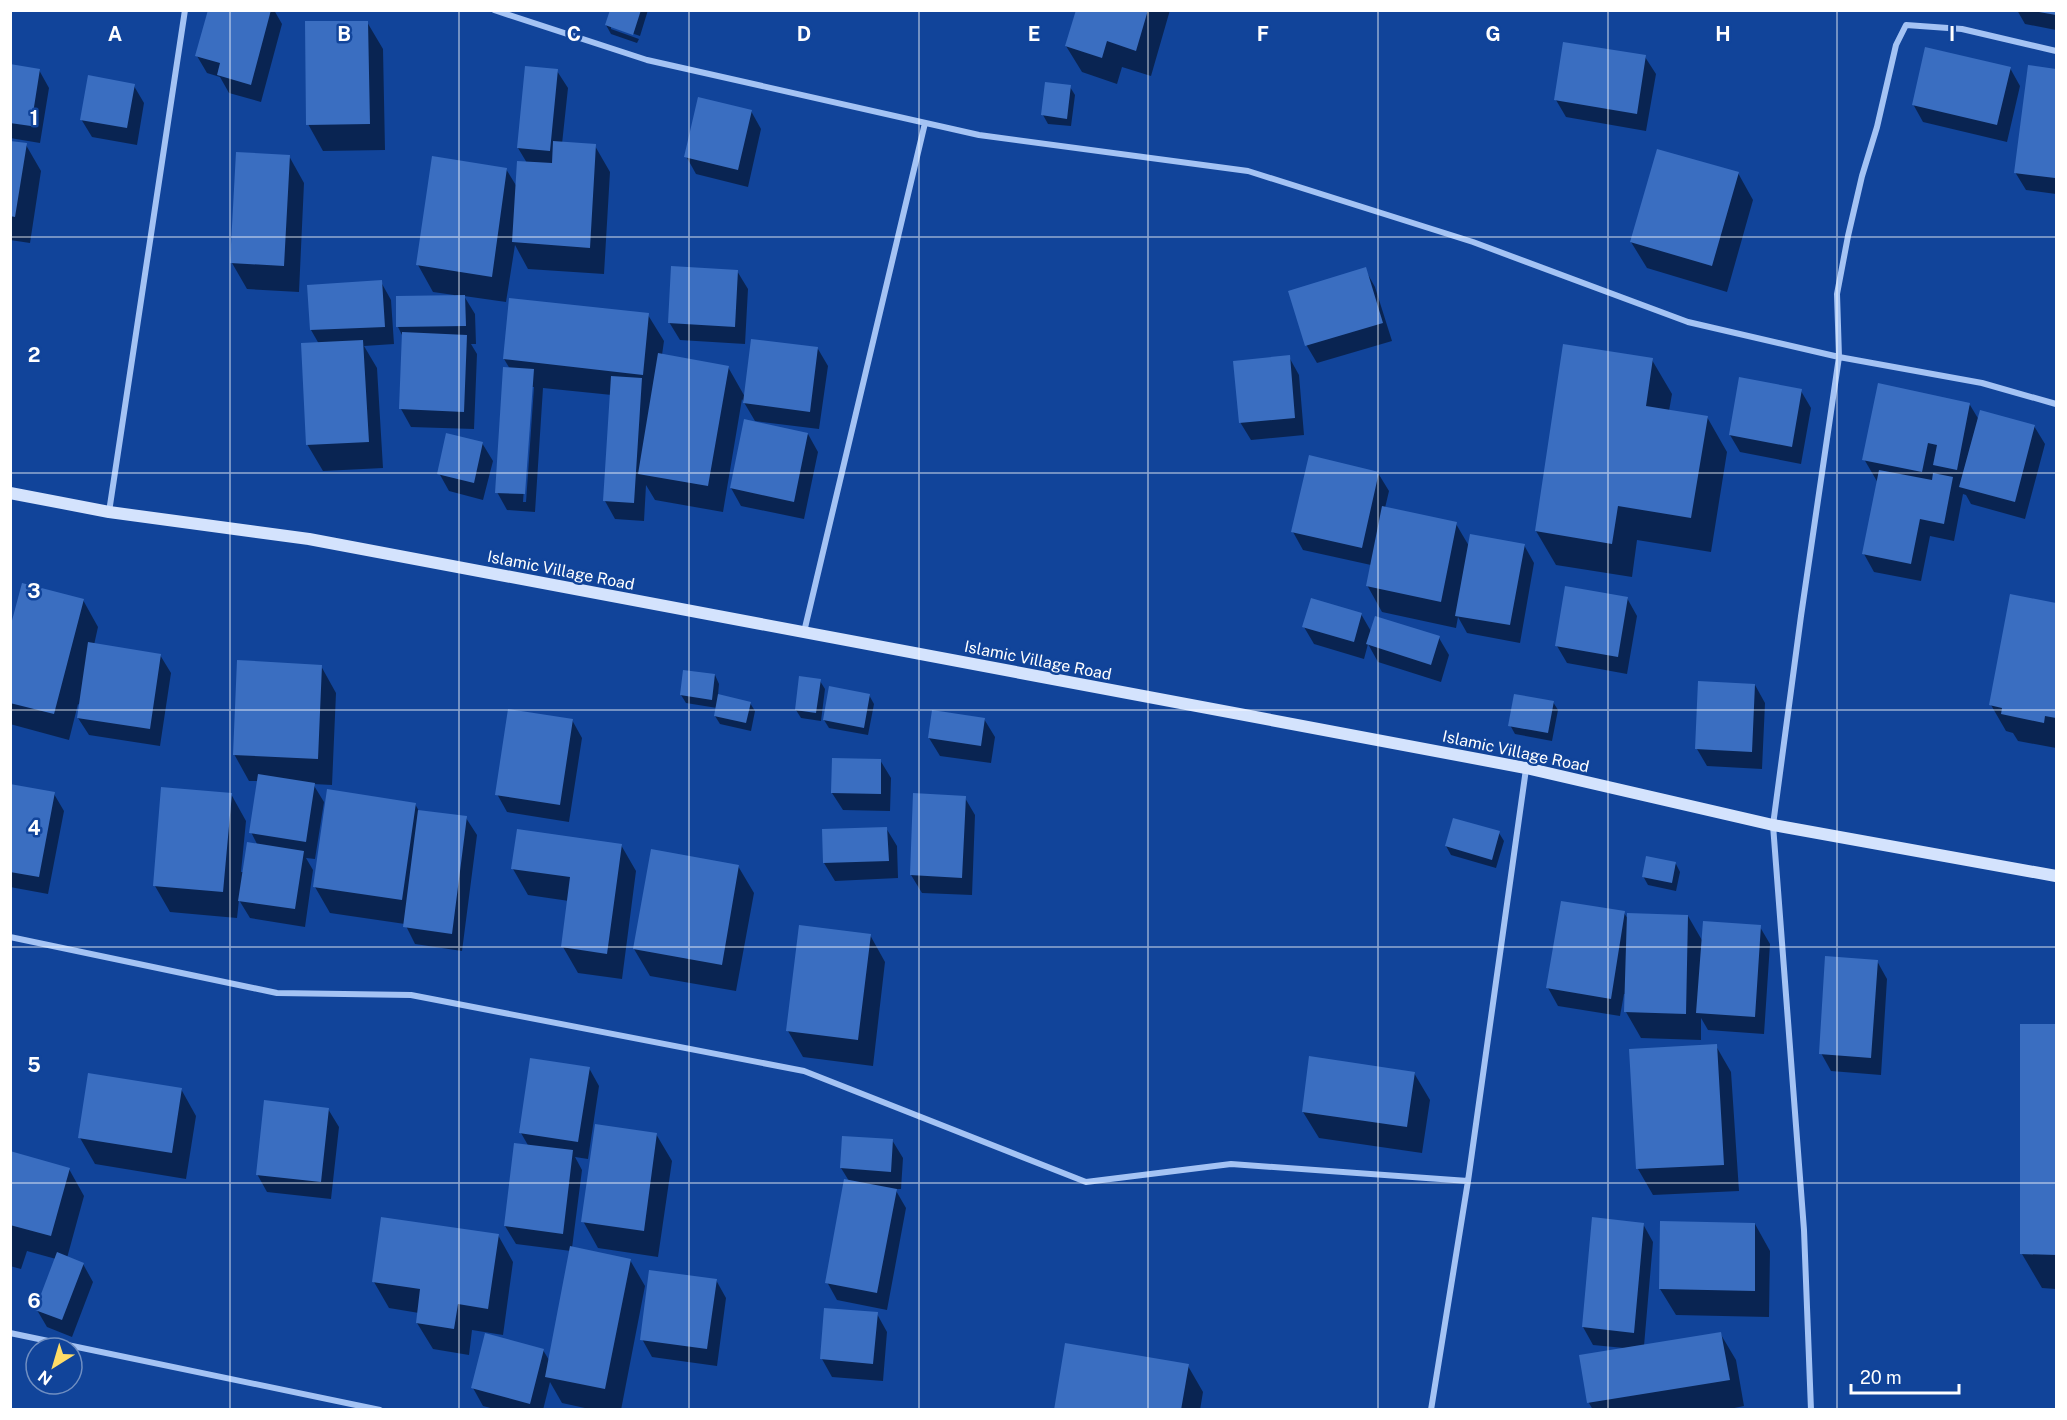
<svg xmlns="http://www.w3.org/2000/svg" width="2067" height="1420" font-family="'Public Sans',sans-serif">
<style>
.shadow{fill:#0007;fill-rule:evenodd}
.building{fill:#3a6ec1}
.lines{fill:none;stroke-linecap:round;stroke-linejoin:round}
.street{stroke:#a4c3f4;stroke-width:6}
.secondary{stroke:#d4e3fd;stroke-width:12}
.grid{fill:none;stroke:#fff;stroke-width:1.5;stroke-opacity:0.55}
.labels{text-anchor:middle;stroke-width:5;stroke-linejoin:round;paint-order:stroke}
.street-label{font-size:16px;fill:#fff;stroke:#11449a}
.grid-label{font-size:20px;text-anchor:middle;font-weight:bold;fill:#fff;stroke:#11449a;stroke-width:5;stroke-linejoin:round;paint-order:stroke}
</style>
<rect width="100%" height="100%" fill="#11449a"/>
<path class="shadow" d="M209,10H274L282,24L261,102L229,93L220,77L207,73L197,56Z
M611,10H648L640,36L611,26V29L639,39L637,43L611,34L606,25Z
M1077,10H1170L1151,76L1122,67L1117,84L1082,72L1066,46Z
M2017,10H2056V30L2025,24Z
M367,22L383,49L385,150L323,151L308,124Z
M1645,57L1656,74L1646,131L1566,117L1556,100Z
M10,65L39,70L49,88L40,143L10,138Z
M2029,67L2056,70V194L2026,190L2015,172Z
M2010,68L2020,86L2007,142L1923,122L1913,104Z
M557,71L568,88L562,144L595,146L610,172L604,274L528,269L515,245L506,302L464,296L475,314L476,344H471L477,354L474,429L411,427L401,409L403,337L398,327L454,297V295L433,292L418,265L506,169L517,187L527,163L518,148Z
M134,86L144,103L137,145L92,137L81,119Z
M1070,87L1075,95L1071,126L1048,124L1043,115Z
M751,111L761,129L748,187L696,174L686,156Z
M10,142L26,145L41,171L30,243L10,240Z
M289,156L304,183L299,292L247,289L232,263Z
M1738,173L1753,200L1727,292L1647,268L1631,242Z
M1365,269L1375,287L1392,341L1317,363L1307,346L1290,292Z
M737,271L748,289L745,344L680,340L669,322Z
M381,282L391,300L394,344L364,346L377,368L383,468L323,471L307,444L319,344L311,330L308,286Z
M648,315L664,341L662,355L728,367L745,397L818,349L828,366L819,429L755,421L742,399L723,512L655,500L646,485L644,521L615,519L605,501L612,395L543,388L535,512L507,510L497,492L510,369L504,359ZM531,387H534L526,502H523Z
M1289,357L1299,375L1304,435L1251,440L1240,422Z
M1652,360L1672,394L1669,411L1707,417L1727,452L1711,552L1637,540L1632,577L1556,565L1536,531Z
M1801,391L1811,408L1801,464L1740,452L1730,435Z
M1970,405L1979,420L2034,426L2045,444L2025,519L1971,504L1966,495L1963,494L1954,541L1930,536L1921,581L1874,572L1864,554L1878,483L1864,459Z
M808,434L818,452L804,519L741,506L731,488Z
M482,443L493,461L483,500L449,491L439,473Z
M1378,473L1389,491L1385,508L1456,524L1469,546L1524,545L1534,563L1520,643L1467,633L1458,617L1456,628L1382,612L1367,585L1371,565L1303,550L1293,532Z
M2011,596L2056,605V748L2018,741L2013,733L2006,731L1991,705Z
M1627,598L1637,616L1627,674L1567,663L1557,646Z
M83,600L98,627L94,645L160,655L171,673L160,746L89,735L78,718L80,705L78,704L69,740L10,724V634Z
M1361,614L1372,633L1439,638L1449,655L1441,682L1378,662L1368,644L1364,659L1314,644L1304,627Z
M321,666L336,693L332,785L313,784L324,802L315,859L306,858L313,870L305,927L250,918L239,900L237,918L170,912L155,886L231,794L246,821L241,872H244L258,846L251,832L258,781H249L234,754Z
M715,675L719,684L718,695L750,703L755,711L751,731L720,724L715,716L717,708L686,703L681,695Z
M820,681L825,689L821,721L801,718L796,710Z
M1755,685L1765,703L1762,769L1707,766L1697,749Z
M869,695L874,704L868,735L829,728L824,720Z
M1553,702L1558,710L1552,741L1515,734L1510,725Z
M984,719L995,737L991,763L940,756L929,738Z
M572,720L582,738L569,822L507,812L497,794Z
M880,760L891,778L890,811L843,810L832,793Z
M10,785L54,794L64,811L48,894L10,887Z
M965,798L975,815L972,895L922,893L911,875Z
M415,804L419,811L466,818L477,835L462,951L415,944L405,924L330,913L315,887Z
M886,828L897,846L898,878L835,881L824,863Z
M1499,833L1504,841L1496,868L1451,855L1446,846Z
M621,845L636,871L622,979L578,973L563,947L569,901L528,895L513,869Z
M1676,864L1680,872L1676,891L1648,885L1643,876Z
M738,866L754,893L736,991L650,976L634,949Z
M1624,913L1628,919L1688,916L1703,942L1760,927L1770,944L1764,1034L1708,1030L1701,1018V1040L1641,1038L1626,1012V994H1624L1620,1016L1558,1006L1548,988Z
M870,935L885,962L873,1066L803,1057L788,1031Z
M1877,961L1887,979L1881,1075L1831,1071L1821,1053Z
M2021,1025L2056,1026V1289L2042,1288L2022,1254Z
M1716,1046L1731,1072L1739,1191L1653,1195L1638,1169Z
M589,1068L599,1086L588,1159L575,1157L582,1170L572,1248L630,1260L645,1286L621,1410H594L562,1403L550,1382L543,1410H498L483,1406L473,1388L543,1350L549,1360L571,1251L516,1244L505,1226L529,1147L521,1133Z
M1414,1073L1430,1100L1422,1153L1319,1138L1303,1112Z
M181,1089L196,1116L186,1179L95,1164L80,1138Z
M328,1109L339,1127L331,1199L267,1192L257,1174Z
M656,1134L672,1161L658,1257L598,1248L583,1221Z
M892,1140L903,1158L901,1189H895L906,1208L887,1310L837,1300L827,1282L849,1181L841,1168Z
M10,1153L69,1169L84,1196L67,1258L83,1264L93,1282L72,1337L47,1327L37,1310L56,1259L27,1251L21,1269L10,1266Z
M1643,1224L1653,1242L1644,1346L1720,1333L1736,1360L1744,1406L1725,1410H1593L1589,1403L1624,1348L1593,1345L1583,1327Z
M1755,1224L1770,1251L1769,1317L1676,1315L1660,1289Z
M498,1235L513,1262L503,1335L472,1330L469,1355L433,1349L417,1323L419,1313L389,1308L374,1282Z
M716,1280L726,1298L717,1366L652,1357L642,1339Z
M877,1314L887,1332L883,1381L832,1377L822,1359Z
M1188,1366L1203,1392L1200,1410H1055Z"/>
<path class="building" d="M208,10H271L251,85L217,75L220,63L195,56Z
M610,10H641L633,35L605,25Z
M1076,10H1148L1136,51L1107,41L1102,58L1065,46Z
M2039,10H2056V15L2039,12Z
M305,21H368L370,124L306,125Z
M1563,42L1646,55L1637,114L1554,100Z
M1925,47L2011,67L1997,125L1912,105Z
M10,64L40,69L31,126L10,123Z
M2028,65L2056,69L2055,178L2014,173Z
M525,66L558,69L550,151L517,148Z
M88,75L135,84L127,128L80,120Z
M1045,82L1071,85L1067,119L1041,115Z
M698,97L752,110L738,170L684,157Z
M10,141L27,143L15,217L10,216Z
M553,141L596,144L590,248L512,242L517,161L552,163Z
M1657,149L1739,172L1712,266L1630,242Z
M236,152L290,155L284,266L230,263Z
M432,156L507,168L492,277L416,265Z
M671,266L738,270L735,327L668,323Z
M1366,267L1383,323L1305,346L1288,291Z
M382,280L385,327L310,330L307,285Z
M465,295L466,326L396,327V296Z
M509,298L649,313L643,375L503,359Z
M402,332L467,335L464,412L399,409Z
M751,339L818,347L810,412L743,403Z
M363,340L369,442L306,445L301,343Z
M1563,344L1653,358L1646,406L1708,416L1691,518L1618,506L1612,544L1535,531Z
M658,353L729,366L708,486L638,474Z
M1290,355L1295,418L1239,423L1233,361Z
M503,367L534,369L525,494L495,493Z
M611,376L642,378L634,503L603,501Z
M1739,377L1802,389L1792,447L1729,435Z
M1878,383L1970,403L1957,470L1933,465L1937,445L1928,443L1922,472L1862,460Z
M1980,410L2035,425L2015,502L1959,487Z
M744,419L808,433L794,502L730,488Z
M446,433L483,442L474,483L437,474Z
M1309,455L1379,472L1362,548L1291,532Z
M1879,470L1932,480L1933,473L1953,477L1944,524L1920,519L1911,564L1862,554Z
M1382,506L1457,522L1441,602L1366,586Z
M1470,534L1525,544L1510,625L1455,616Z
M22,583L84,599L54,714L10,703V628Z
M1565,586L1628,597L1618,657L1555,646Z
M2010,594L2056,603V718L2045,716L2044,723L2001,714L2002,708L1989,705Z
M1311,598L1362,613L1354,642L1302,627Z
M1375,616L1440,636L1431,665L1366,644Z
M88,642L161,654L150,729L77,718Z
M237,660L322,665L318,759L233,755Z
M683,670L715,674L712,700L680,695Z
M799,676L821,679L816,713L795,710Z
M1698,681L1755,684L1752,752L1695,749Z
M829,686L870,694L864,728L823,720Z
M718,694L751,702L746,723L714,716Z
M1514,694L1554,701L1548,733L1508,726Z
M508,709L573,719L560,805L495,795Z
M932,710L985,718L981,746L928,738Z
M832,758L881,759V794L831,793Z
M258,774L315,783L306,842L249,833Z
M10,784L55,792L39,877L10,872Z
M161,787L232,793L223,892L153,886Z
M327,789L416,803L402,900L313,887Z
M913,793L966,796L962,878L910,875Z
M418,810L467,816L452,934L403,927Z
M1453,818L1500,831L1492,860L1445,846Z
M887,827L889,861L823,863L822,829Z
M517,829L622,844L607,954L561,947L570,877L511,869Z
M247,842L304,851L295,909L238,901Z
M651,849L739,865L722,965L633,949Z
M1646,856L1676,862L1672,883L1642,877Z
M1561,901L1625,911L1611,999L1546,988Z
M1627,913L1688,915L1686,1014L1624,1012Z
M1703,921L1761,925L1755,1017L1696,1013Z
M799,925L871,934L858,1040L786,1031Z
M1825,956L1878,960L1871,1058L1819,1054Z
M2020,1024H2056V1255L2020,1254Z
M1717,1044L1724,1165L1636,1169L1629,1049Z
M1309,1056L1415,1072L1407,1127L1302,1112Z
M530,1058L590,1067L578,1142L519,1133Z
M88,1073L182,1088L172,1153L78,1138Z
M264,1100L329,1108L321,1182L256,1175Z
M595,1124L657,1133L644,1231L581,1222Z
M842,1136L893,1139L891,1172L840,1168Z
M514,1143L573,1150L563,1234L504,1226Z
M10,1151L70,1168L51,1236L10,1225Z
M844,1179L897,1189L877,1293L825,1283Z
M381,1217L499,1234L488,1309L458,1304L454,1329L416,1323L420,1289L372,1282Z
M1592,1217L1644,1223L1634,1333L1582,1327Z
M1660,1221L1755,1223V1291L1659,1289Z
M570,1246L631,1259L605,1389L545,1377Z
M57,1252L84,1263L62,1320L35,1310Z
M649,1270L717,1279L707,1349L640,1340Z
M824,1308L878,1312L873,1364L820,1359Z
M1721,1332L1730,1380L1587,1403L1579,1355Z
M485,1333L544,1349L530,1404L471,1388Z
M1065,1343L1189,1364L1181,1410H1054Z"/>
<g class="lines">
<path class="street" d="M494,10L647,60L979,135L1248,171L1473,242L1688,322L1839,357L1982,383L2056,404
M109,512L185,10
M804,632L925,123
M10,937L277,993L411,995L804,1071L1086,1182L1231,1164L1468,1181
M10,1333L380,1410
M1431,1410L1468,1181L1526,769
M1811,1410L1804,1230L1773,825L1801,616L1839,357L1837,294L1848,236L1862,176L1877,127L1896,45L1906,25L1962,29L2056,51"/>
<path class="secondary" d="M10,493L109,512L309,539L1526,768L1773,825L2056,876"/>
</g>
<path class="grid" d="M230,10V1410M459,10V1410M689,10V1410M919,10V1410M1148,10V1410M1378,10V1410M1608,10V1410M1837,10V1410M10,237H2056M10,473H2056M10,710H2056M10,947H2056M10,1183H2056"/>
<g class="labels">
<g class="street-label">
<text transform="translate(561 570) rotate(11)" y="6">Islamic Village Road</text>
<text transform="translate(1038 660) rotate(11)" y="6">Islamic Village Road</text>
<text transform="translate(1516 751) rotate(12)" y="6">Islamic Village Road</text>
</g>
</g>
<g class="grid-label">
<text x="115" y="41">A</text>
<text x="344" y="41">B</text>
<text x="574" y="41">C</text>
<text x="804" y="41">D</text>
<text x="1034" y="41">E</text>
<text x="1263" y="41">F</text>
<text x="1493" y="41">G</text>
<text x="1723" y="41">H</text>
<text x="1952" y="41">I</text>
<text x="34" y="125">1</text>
<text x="34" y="362">2</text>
<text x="34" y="598">3</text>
<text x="34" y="835">4</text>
<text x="34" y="1072">5</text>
<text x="34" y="1308">6</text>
</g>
<rect width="2067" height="1420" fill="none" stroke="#ffffff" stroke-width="24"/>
<g transform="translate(54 1366) rotate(217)"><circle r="28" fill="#11449a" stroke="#708fc2" stroke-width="1.5"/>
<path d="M0-4.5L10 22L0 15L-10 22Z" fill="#ffdd67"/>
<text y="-9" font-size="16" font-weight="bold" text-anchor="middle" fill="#ffffff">N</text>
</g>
<path d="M1851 1384v9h108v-9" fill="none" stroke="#ffffff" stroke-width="3"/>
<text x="1860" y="1384" font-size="18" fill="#ffffff" stroke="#11449a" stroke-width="4.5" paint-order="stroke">20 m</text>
</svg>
